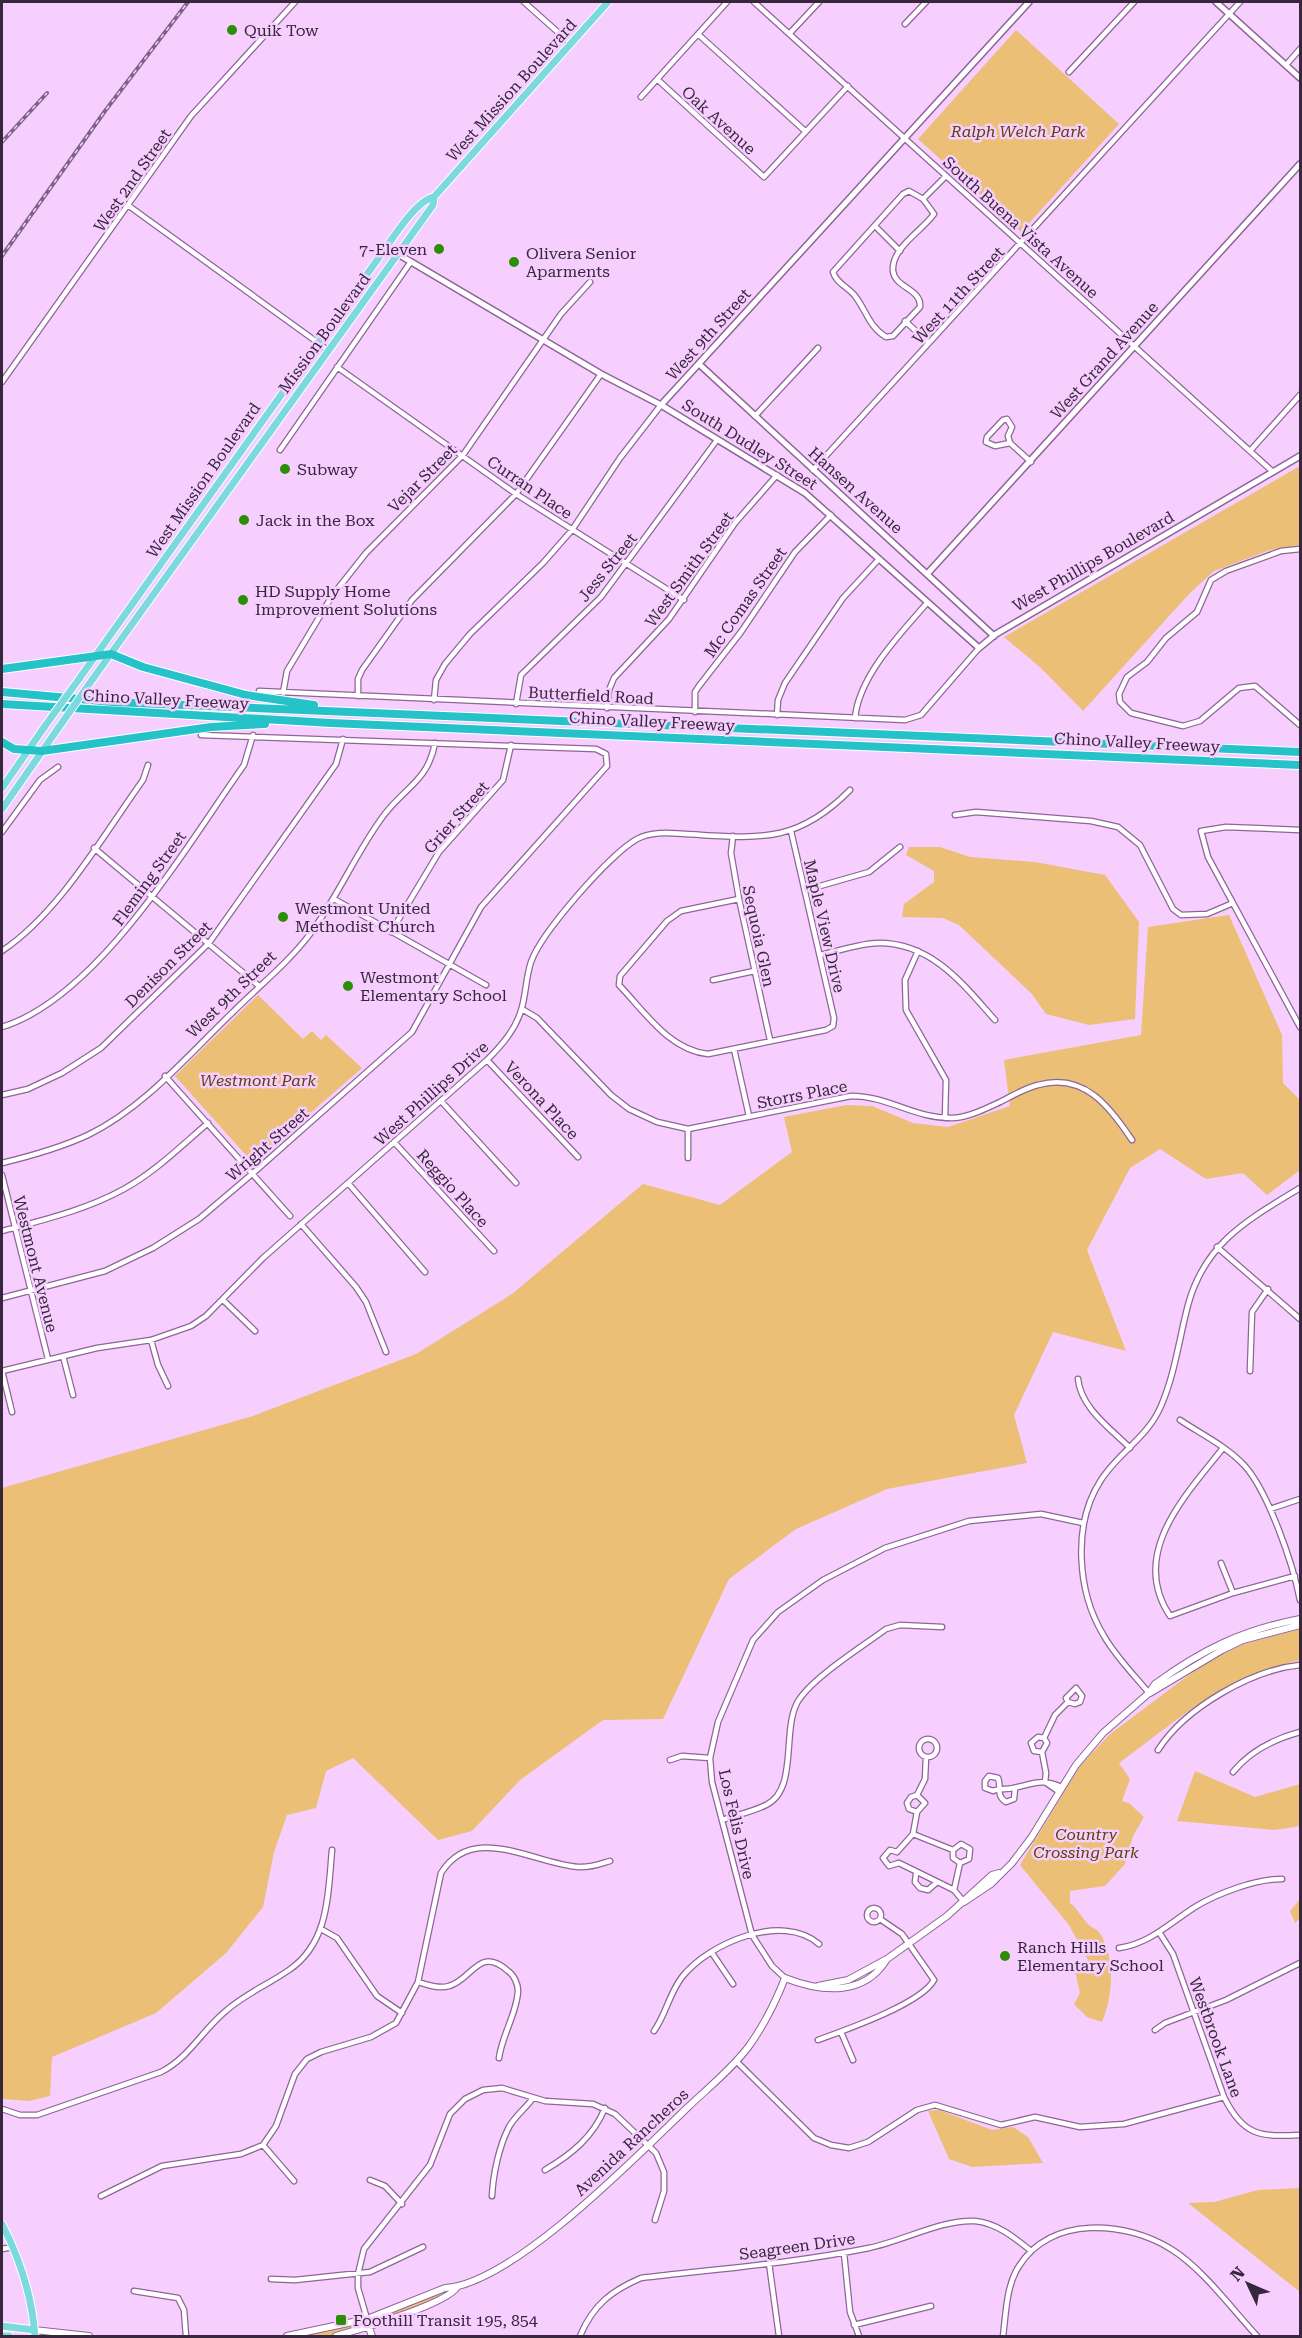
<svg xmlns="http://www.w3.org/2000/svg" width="1302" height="2338" font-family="'Roboto Serif',serif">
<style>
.green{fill:#ebbf75}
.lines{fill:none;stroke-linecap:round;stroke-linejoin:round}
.minor-casing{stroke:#8f6499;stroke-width:7}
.tertiary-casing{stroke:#8f6499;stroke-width:8}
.secondary-casing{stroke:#8f6499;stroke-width:8}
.primary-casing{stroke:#fff;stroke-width:9}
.motorway-casing{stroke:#fff;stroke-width:10}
.minor{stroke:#fff;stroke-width:4.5}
.tertiary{stroke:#fff;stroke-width:5}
.secondary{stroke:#fff;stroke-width:6}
.primary{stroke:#7cdadf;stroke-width:7}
.motorway{stroke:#25c2c9;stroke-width:8}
.rail-casing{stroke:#7d6484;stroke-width:4}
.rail{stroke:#f6cfff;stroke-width:1.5;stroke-dasharray:4.5;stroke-linecap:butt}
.primary-bridge-casing{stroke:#fff;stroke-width:9;stroke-linecap:butt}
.primary-bridge{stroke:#7cdadf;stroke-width:7}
.poi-dot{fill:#2c8e05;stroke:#f6cfff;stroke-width:2}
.labels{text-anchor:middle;stroke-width:5;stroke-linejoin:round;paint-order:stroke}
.poi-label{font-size:16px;fill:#38263d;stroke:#f6cfff;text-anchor:start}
.street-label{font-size:16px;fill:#38263d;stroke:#f6cfff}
.park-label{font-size:16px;font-style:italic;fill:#5c410b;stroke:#f6cfff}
</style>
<rect width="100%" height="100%" fill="#f6cfff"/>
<path class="green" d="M1016,30L1119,124L1021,232L918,139Z
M1300,466V545L1270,550L1214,571L1190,593L1083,711L1041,668L1004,637Z
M909,847H940L970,857L1035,862L1105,875L1139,922L1135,1019L1089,1025L1046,1014L1032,994L959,925L943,918L902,917L904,904L934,882V871L906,855Z
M1229,915L1282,1035L1283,1083L1300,1100V1170L1267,1195L1243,1173L1206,1179L1160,1149L1130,1168L1087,1250L1126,1351L1053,1332L1014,1415L1027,1463L887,1489L796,1529L729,1579L663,1719L603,1720L520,1780L472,1831L438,1840L353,1758L326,1771L316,1808L287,1815L274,1852L263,1907L226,1953L156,2013L52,2057L50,2096L29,2101L2,2099V1488L253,1416L416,1354L512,1294L643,1184L720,1205L792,1152L784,1117L847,1105L872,1106L913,1123L948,1127L1010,1106L1004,1060L1141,1035L1148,927Z
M258,995L303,1039L312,1031L321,1040L326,1035L362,1068L253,1163L175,1076Z
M1300,1629V1660C1221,1678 1182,1717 1119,1763L1130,1779L1122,1801L1129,1803L1144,1817L1133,1836L1125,1864L1105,1886L1070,1891V1903C1078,1909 1081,1917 1088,1924C1091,1928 1096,1928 1099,1932C1116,1957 1113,1996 1102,2022L1087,2017L1074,2004L1080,1993L1075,1971L1088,1960L1069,1925L1020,1865L1080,1766L1109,1735L1206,1662L1244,1644Z
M1195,1771L1255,1797L1300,1784V1826L1275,1830L1177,1821Z
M1300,1899V1918L1295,1923L1290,1911Z
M939,2110L992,2130L1013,2127L1028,2137L1043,2163L972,2167L949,2159L928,2111Z
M1300,2188V2292L1188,2203L1214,2202L1258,2190Z
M450,2289L430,2301L370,2326L368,2320Z
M366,2321L367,2326L331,2336H295Z"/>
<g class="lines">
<defs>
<path id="minor" d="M524,2L570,43
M754,2L1272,471
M905,24L926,2
M790,33L819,2
M699,35L805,131
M1286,65L1300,49
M1069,72L1134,2
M658,80L764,177L848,86
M641,97L727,2
M909,191L923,199L934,214C922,231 891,248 893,271C895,288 922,289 920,307L893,336L886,337C869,327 866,310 855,296C848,287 836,283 833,272L903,194Z
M923,199L946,176
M129,206L328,350
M875,226L900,251
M905,321L929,343
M337,367L516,494L684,600
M2,382L191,116L295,2
M755,416L818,348
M1010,443L995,446L986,442L987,437L1003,420L1007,419L1012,427L1008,436L1010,443L1031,462
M280,450L410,263
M1250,451L1300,395
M813,470L1240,2
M1300,549L1281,551L1226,571L1211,580L1197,612L1166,638L1147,662L1127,677L1119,694L1120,702L1131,713L1183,726L1200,721L1239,688L1255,686L1300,725
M259,691L905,720L921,715L979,648
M283,693L287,671L332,596L366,553L463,455L561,314L590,282
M358,696V679L362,670L412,600L516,494L601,374
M434,700L436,680L445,664L470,634L543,563L572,530L620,458L661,405
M516,704L521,675L601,597L717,440
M607,708L609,690L614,678L669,619L735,523L777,475
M695,712V692L699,686L741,632L795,552L831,515
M777,715L778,700L785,683L843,598L879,559
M855,718C859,676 900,634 927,603
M955,815L976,812L1091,821L1118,827L1140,845L1173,909L1181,915L1207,914L1233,903
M1300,830L1226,827L1201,831L1208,857L1300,1027
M2,832L40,780L58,767
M733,836L731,853L739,899L770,1040
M94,848L259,986
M806,890L869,872L900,847
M334,899L486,985
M739,899L681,911L667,921L620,976L619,985C645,1012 669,1050 708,1054L826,1030L833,1026L834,1018L791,831
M391,932L439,852L503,780L511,745
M2,951C60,912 102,837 143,780L148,765
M918,951L905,980L906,1010L946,1080L945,1118
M820,955C839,951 861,943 879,943C932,943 963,984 995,1020
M713,980L754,971
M522,1009L537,1018L611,1095L629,1109L657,1122L688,1129L851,1096C889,1096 915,1119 953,1118C969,1117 985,1109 1000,1102C1012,1096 1025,1088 1038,1085C1084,1072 1110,1107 1132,1140
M2,1027C98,998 187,845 244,765L253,735
M734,1049L749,1116
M487,1060L578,1157
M165,1076L290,1216
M2,1095L28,1089L62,1073L101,1048L209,943L336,764L343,739
M441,1101L516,1183
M394,1142L494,1251
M688,1158V1129
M2,1163C31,1156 60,1148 88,1135C144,1108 189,1054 233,1012C258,987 288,963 310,934C338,897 356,852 384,815C405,787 428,781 435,743
M2,1175L48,1359
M348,1183L425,1272
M301,1224L356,1287L366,1302L386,1352
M2,1231C43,1220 86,1210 124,1189C155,1172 181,1146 208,1123
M1217,1247L1300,1319
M2,1298L105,1271L153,1248L199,1219L252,1174L412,1032L481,907L607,766L606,754L596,749L201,735
M223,1300L255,1331
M151,1340L158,1365L168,1386
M63,1356L73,1395
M1250,1371L1252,1312L1268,1289
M1078,1379C1081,1408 1110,1428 1130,1448
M12,1412L2,1371L97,1348L151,1340L191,1326L206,1316L263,1258L487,1060C502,1045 517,1028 522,1007C526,993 526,977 531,962C541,933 610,854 637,839C652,831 670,833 686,834C757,838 796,845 850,790
M1180,1420C1201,1434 1226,1446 1244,1465C1268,1491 1293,1564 1300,1600
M1223,1448C1187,1494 1128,1553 1170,1616L1233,1593L1295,1576
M1270,1509L1300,1499
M1221,1563L1233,1593
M1149,1693C1134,1675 1116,1657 1104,1636C1077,1592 1072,1524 1101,1480C1118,1453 1148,1437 1161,1406C1175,1374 1179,1339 1188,1305C1205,1242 1249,1219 1300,1188
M919 1748a9 9 0 1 1 18 0a9 9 0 1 1-18 0Z
M1158,1750C1185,1708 1251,1670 1300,1665
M1042,1752L1034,1751L1031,1743L1038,1737L1044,1738
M670,1760L682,1756L710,1758
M1233,1772C1250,1751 1274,1739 1300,1732
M1045,1782L1046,1773L1042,1752L1047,1743L1044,1738L1055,1715L1068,1702L1066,1698L1076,1688L1082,1696L1080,1702L1075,1704L1068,1702
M1045,1782L1058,1791
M1015,1788L1014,1799L1006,1802C995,1795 1002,1787 998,1778L989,1776L985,1781V1788L993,1791C1000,1788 1006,1790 1013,1788C1033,1784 1042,1778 1061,1787
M917,1812L909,1809L907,1803L911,1797L917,1795L925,1779L926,1757
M917,1812L925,1803L917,1795
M722,1820C736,1815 752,1812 766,1805C798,1790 782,1732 797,1703C810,1679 862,1647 886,1629L900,1625L942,1627
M913,1834L953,1850
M953,1850L961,1844L970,1849L969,1859L960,1863
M953,1850V1858L960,1863
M897,1852L913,1834L917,1812
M897,1852L890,1850L883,1858L889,1866L899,1863
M899,1863L954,1890L964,1902
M916,1874L915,1882L920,1888L928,1890L936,1883
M954,1890L960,1863
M867 1915a7 7 0 1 1 14 0a7 7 0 1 1-14 0Z
M321,1929L337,1938L377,1996L402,2013
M1159,1932L1173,1954L1224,2097C1243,2136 1260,2137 1300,2135
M1119,1948C1149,1944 1170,1923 1195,1907C1218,1893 1256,1879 1282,1879
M712,1953L733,1984
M785,1978L772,1966L752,1935L712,1782L710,1758L718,1722L753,1640L778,1612L823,1580L885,1548L969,1521L1041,1514L1083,1523
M418,1982C428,1985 439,1989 449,1986C472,1980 479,1945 508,1971C514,1975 518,1984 518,1991C517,2013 502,2035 499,2058
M1155,2030L1165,2023L1226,2000L1300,1963
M654,2031C666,2014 669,1994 682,1977C709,1943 782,1912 819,1944
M841,2032L853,2060
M818,2040C845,2030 921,2004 934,1980L902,1934L880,1919
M736,2061L814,2138L831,2145L849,2148L868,2142L917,2110L935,2105L1001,2125L1035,2117L1080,2127L1124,2124L1224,2097
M2,2109L20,2115H37L161,2072C190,2057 202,2030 227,2010C245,1994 269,1984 289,1970C329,1943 328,1894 332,1850
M263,2145L294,2181
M545,2170C572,2154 593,2137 605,2108
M370,2180L385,2186L402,2204
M101,2196L162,2166L241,2154L263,2145L276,2126L295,2074L307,2059L321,2052L371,2037L396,2023L418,1982L441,1873C473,1822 532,1863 578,1867C590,1868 600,1864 610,1861
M492,2196C493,2175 499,2146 509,2127C515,2116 526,2108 533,2098
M2,2249L13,2247
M844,2253L850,2312L859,2336
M769,2263L779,2336
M271,2279L295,2280L370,2272L423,2247
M134,2291L178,2298L184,2310L186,2336
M367,2319L358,2288V2274L364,2249L430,2165L450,2114L465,2099L483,2090L502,2088L545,2101L593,2104L615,2114L656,2153L664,2172V2191L655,2220
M854,2325L931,2306
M580,2336C593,2305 611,2291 641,2278C717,2269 794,2263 869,2248C903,2241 943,2219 975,2221C997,2223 1015,2238 1031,2251
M1003,2336C1006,2314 1006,2286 1019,2266C1051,2215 1126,2221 1171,2249C1202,2268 1232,2309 1257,2336"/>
<path id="tertiary" d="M1216,2L1300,78
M386,247L601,374L661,405L805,493L979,648L996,634L1300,456
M699,364L994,636
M661,405L1029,2
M928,573L1300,164"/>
<path id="secondary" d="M1150,1693L1222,1650L1243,1640L1300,1625
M964,1902L991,1884L1012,1863L1031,1838L1076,1765L1103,1733L1149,1693L1155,1684C1203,1649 1243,1630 1300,1619
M818,1986L848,1980L887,1959L947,1916L992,1875L999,1873
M368,2325L372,2336
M34,2330L89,2336
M287,2336L367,2319L445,2288C512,2285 638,2155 688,2107C708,2088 732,2069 749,2046C764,2025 776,2001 785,1978C821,1992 864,1997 887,1959
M336,2336C358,2330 447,2304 457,2287"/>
<path id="primary" d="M79,679L380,256C391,241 416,200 434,197
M92,680L433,205L434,197L608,2
M2,788L45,726
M2,809L59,727
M2,2224C20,2259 32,2297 35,2336
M2,2326L34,2330
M2,2336H9"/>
<path id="motorway" d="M2,669L111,654L143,667L246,695L314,705
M2,692L113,702L1300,752
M2,704L331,723L1300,765
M2,742L14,749L42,751L211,727L265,724"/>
</defs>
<use href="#minor" class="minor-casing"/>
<use href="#tertiary" class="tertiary-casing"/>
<use href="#secondary" class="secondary-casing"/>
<use href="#primary" class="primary-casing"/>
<use href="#motorway" class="motorway-casing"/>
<use href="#minor" class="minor"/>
<use href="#tertiary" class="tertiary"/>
<use href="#secondary" class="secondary"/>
<use href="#primary" class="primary"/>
<use href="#motorway" class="motorway"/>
<defs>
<path id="rail" d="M2,142L47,93
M2,256L105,111L188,2"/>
</defs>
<use href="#rail" class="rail-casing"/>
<use href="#rail" class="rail"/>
<defs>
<path id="primary-bridge" d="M45,726L79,679
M59,727L92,680"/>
</defs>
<use href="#primary-bridge" class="primary-bridge-casing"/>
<use href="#primary-bridge" class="primary-bridge"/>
</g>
<g class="poi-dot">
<circle cx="232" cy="30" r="6"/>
<circle cx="439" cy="249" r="6"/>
<circle cx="514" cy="262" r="6"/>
<circle cx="285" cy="469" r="6"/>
<circle cx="244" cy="520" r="6"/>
<circle cx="243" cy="600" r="6"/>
<circle cx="283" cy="917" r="6"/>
<circle cx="348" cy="986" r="6"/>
<circle cx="1005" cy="1956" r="6"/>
<rect x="335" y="2314" width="12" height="12" rx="3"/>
</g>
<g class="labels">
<g class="poi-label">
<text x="244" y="36">Quik Tow</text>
<text x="427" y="255" text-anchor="end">7-Eleven</text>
<text x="526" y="259">Olivera Senior<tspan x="526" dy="18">Aparments</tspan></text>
<text x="297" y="475">Subway</text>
<text x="256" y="526">Jack in the Box</text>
<text x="255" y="597">HD Supply Home<tspan x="255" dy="18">Improvement Solutions</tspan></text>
<text x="295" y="914">Westmont United<tspan x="295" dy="18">Methodist Church</tspan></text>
<text x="360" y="983">Westmont<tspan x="360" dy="18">Elementary School</tspan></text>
<text x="1017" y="1953">Ranch Hills<tspan x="1017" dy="18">Elementary School</tspan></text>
<text x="353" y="2326">Foothill Transit 195, 854</text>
</g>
<g class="street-label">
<text transform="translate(511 90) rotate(-48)" y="6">West Mission Boulevard</text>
<text transform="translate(719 120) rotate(42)" y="6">Oak Avenue</text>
<text transform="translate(132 180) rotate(-55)" y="6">West 2nd Street</text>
<text transform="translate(1021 227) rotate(42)" y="6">South Buena Vista Avenue</text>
<text transform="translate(958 295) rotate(-47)" y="6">West 11th Street</text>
<text transform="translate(324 333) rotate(-54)" y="6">Mission Boulevard</text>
<text transform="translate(708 334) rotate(-48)" y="6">West 9th Street</text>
<text transform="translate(1104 360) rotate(-48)" y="6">West Grand Avenue</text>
<text transform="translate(750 444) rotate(32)" y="6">South Dudley Street</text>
<text transform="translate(422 478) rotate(-45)" y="6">Vejar Street</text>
<text transform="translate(203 480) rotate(-55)" y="6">West Mission Boulevard</text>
<text transform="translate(530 487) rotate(34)" y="6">Curran Place</text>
<text transform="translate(856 490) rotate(42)" y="6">Hansen Avenue</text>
<text transform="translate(1093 561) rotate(-30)" y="6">West Phillips Boulevard</text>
<text transform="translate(607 567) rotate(-51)" y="6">Jess Street</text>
<text transform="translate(689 569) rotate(-54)" y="6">West Smith Street</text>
<text transform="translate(745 602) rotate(-55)" y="6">Mc Comas Street</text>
<text transform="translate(591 695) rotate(3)" y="6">Butterfield Road</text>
<text transform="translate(166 699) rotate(3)" y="6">Chino Valley Freeway</text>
<text transform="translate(652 721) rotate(3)" y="6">Chino Valley Freeway</text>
<text transform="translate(1137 742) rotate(3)" y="6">Chino Valley Freeway</text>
<text transform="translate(456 817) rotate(-49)" y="6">Grier Street</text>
<text transform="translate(149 878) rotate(-54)" y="6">Fleming Street</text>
<text transform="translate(825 926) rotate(77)" y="6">Maple View Drive</text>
<text transform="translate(759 936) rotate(78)" y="6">Sequoia Glen</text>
<text transform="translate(168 964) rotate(-45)" y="6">Denison Street</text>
<text transform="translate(231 994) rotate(-44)" y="6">West 9th Street</text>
<text transform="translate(431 1093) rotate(-42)" y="6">West Phillips Drive</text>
<text transform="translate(802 1094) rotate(-11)" y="6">Storrs Place</text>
<text transform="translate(542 1100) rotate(47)" y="6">Verona Place</text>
<text transform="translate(267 1144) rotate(-41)" y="6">Wright Street</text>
<text transform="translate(453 1188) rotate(48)" y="6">Reggio Place</text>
<text transform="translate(36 1264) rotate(76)" y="6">Westmont Avenue</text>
<text transform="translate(737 1824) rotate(77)" y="6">Los Felis Drive</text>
<text transform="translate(1216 2037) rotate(70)" y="6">Westbrook Lane</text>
<text transform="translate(631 2142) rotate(-43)" y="6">Avenida Rancheros</text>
<text transform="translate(797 2246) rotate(-8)" y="6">Seagreen Drive</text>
</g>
<g class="park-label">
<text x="1018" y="137">Ralph Welch Park</text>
<text x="258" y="1086">Westmont Park</text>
<text x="1086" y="1840">Country<tspan x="1086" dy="18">Crossing Park</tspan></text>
</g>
</g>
<rect width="1302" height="2338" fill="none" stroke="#38263d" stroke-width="6"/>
<g transform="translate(1248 2284) rotate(314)" stroke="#f6cfff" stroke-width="4.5" paint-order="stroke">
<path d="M0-4.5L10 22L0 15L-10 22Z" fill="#38263d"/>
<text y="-9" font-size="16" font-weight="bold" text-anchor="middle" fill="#38263d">N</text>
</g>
</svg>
